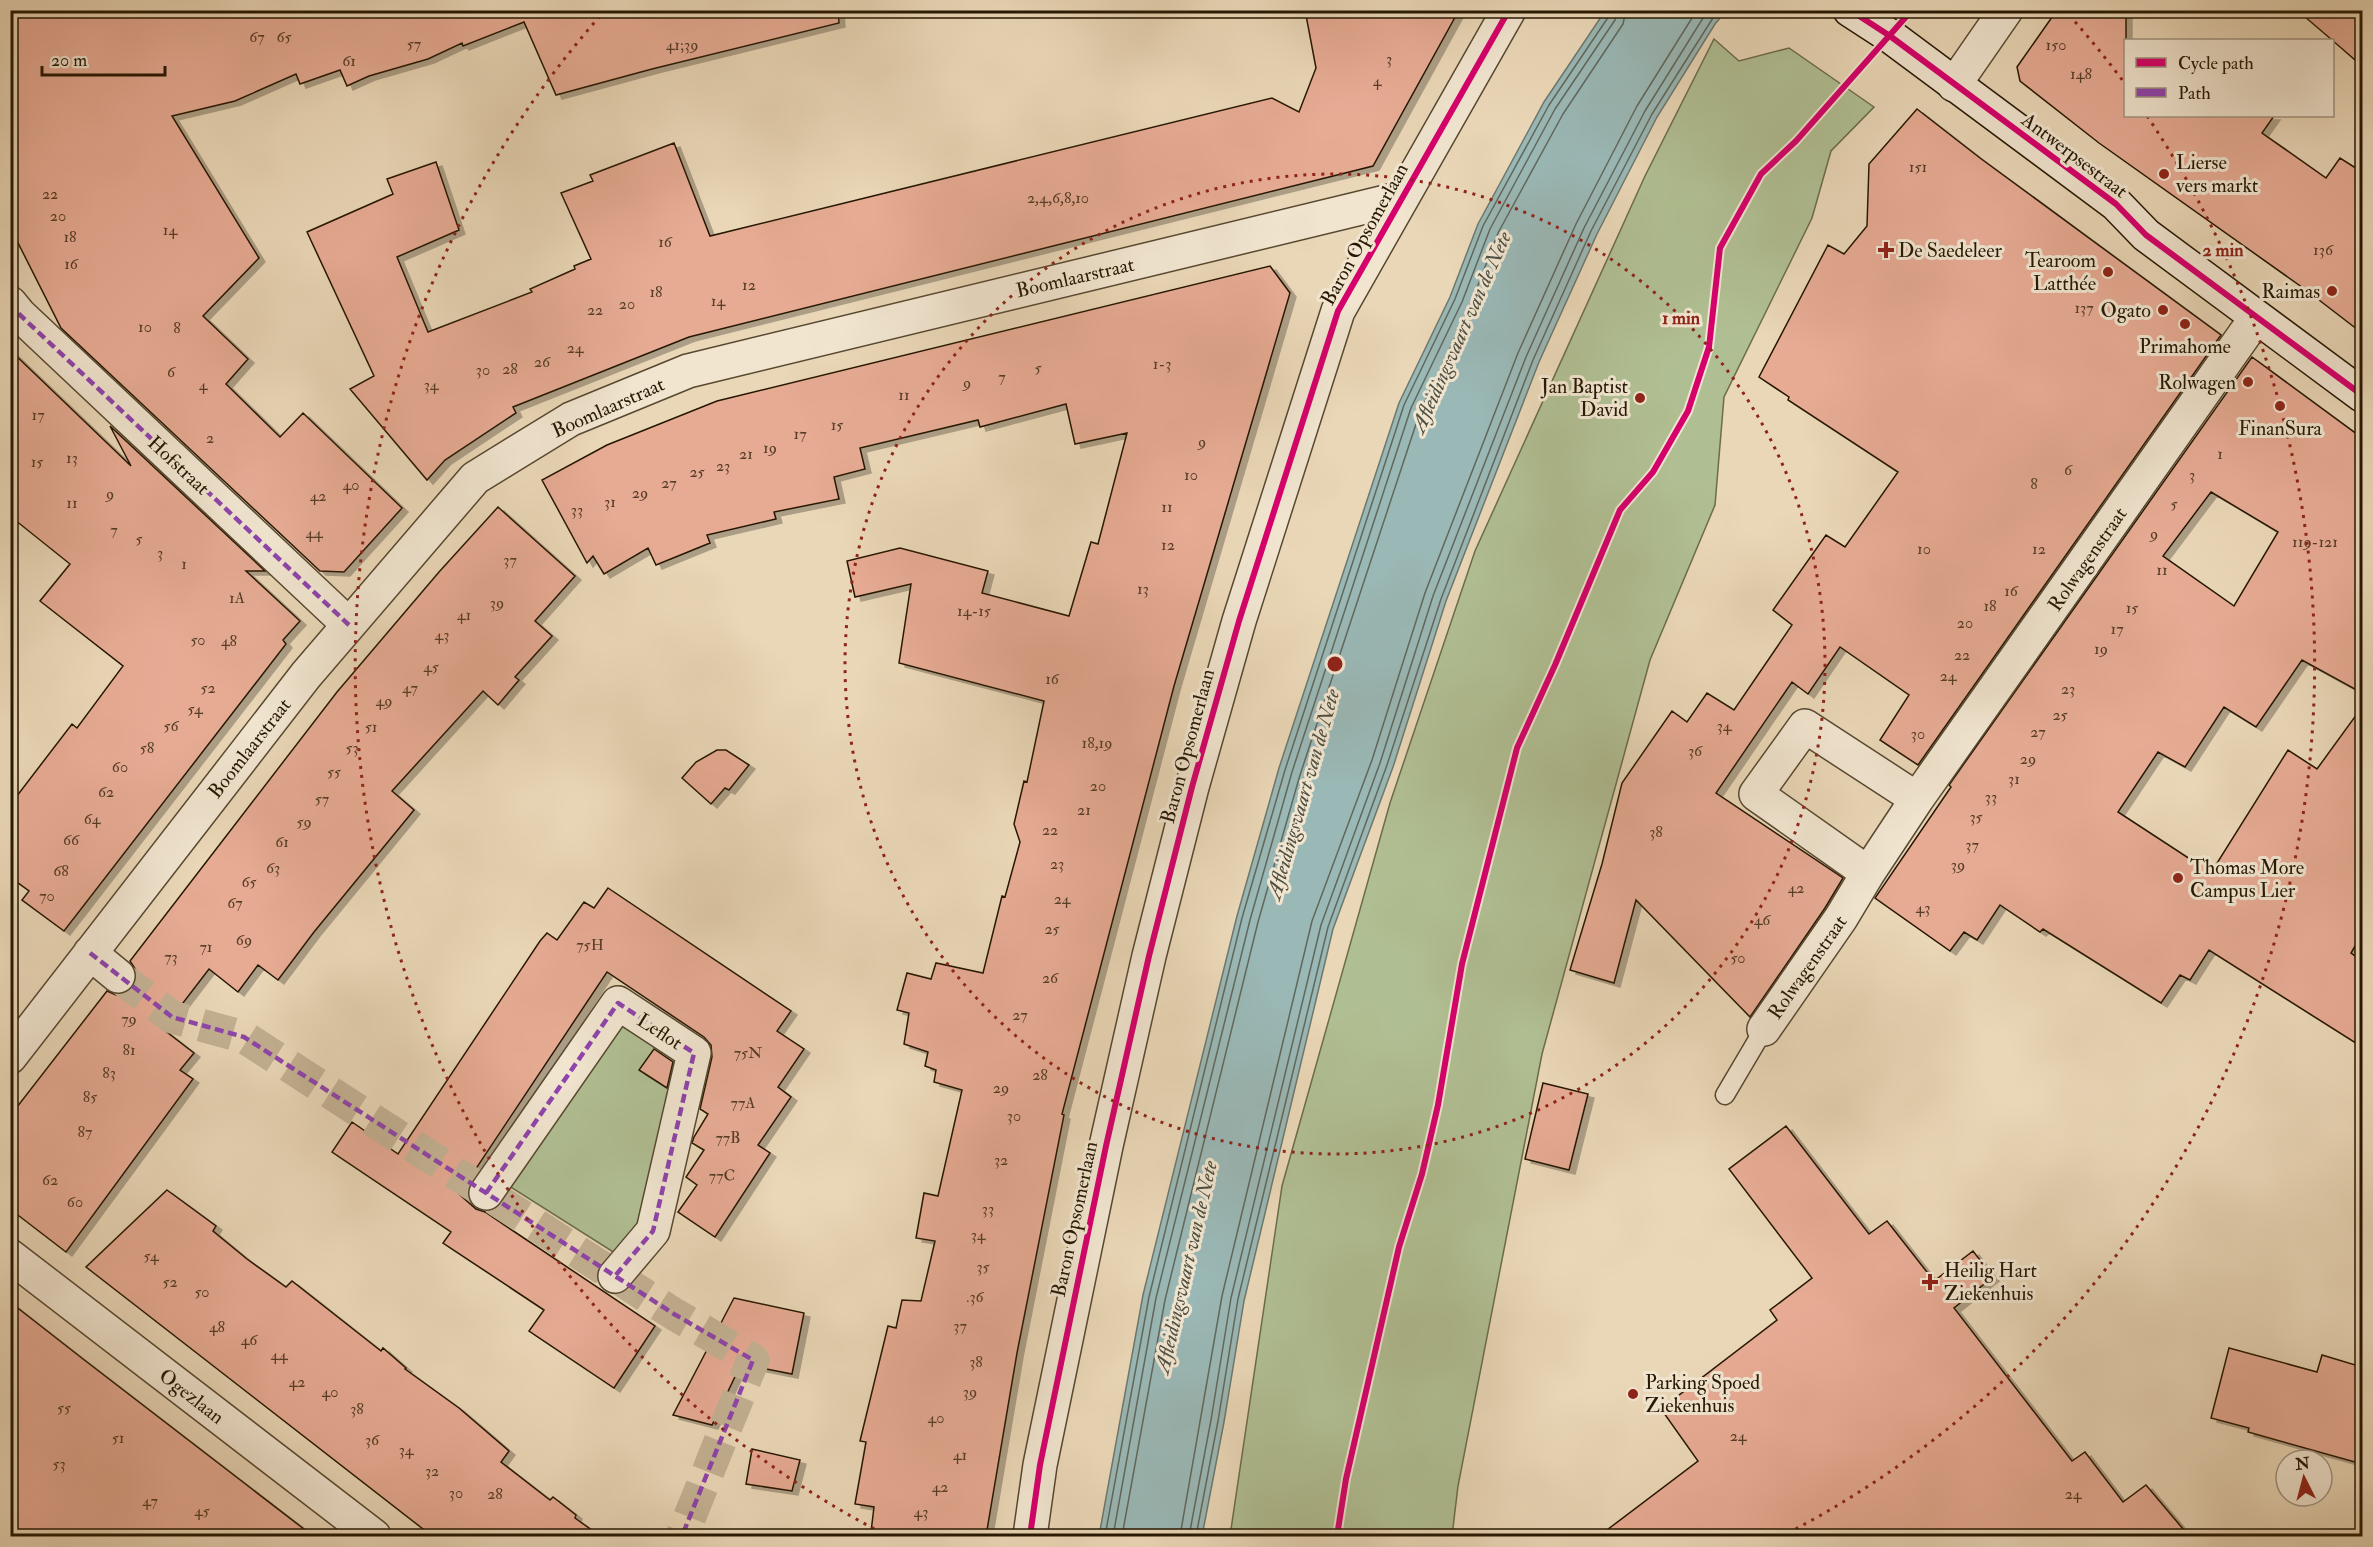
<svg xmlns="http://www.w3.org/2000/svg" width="2373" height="1547" font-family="'IM FELL Double Pica',serif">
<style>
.green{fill:#b0bf93;stroke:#6b6c4b;stroke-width:1.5}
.water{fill:#9ab8b6;stroke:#6c786e;stroke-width:1.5}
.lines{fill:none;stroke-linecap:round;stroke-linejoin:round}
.shore{stroke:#60685c;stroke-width:1.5}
.building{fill:#e7ab94;stroke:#261803;stroke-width:1.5;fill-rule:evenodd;filter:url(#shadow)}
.street-tunnel{stroke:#c3b193;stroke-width:33;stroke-dasharray:33 16;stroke-linecap:butt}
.lane-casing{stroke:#574830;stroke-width:21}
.street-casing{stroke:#574830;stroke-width:36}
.secondary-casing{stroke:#261803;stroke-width:36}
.lane{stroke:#f1e5d0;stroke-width:18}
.street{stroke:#f1e5d0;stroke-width:33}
.secondary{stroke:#f1e5d0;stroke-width:33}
.quiet{stroke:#8e44ad;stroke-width:4.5;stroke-dasharray:9 4.5;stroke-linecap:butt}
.cycleway-casing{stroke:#f1e5d0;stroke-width:10}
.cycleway{stroke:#d6006c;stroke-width:6}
.ring{fill:none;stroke:#8f2418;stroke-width:3;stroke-dasharray:3 6}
.poi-dot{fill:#8f2418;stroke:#f1e5d0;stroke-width:2}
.labels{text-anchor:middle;stroke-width:6;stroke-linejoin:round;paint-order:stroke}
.number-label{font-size:16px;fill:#563d27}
.street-label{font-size:20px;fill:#261803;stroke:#f1e5d0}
.poi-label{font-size:20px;fill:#261803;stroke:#f1e5d0;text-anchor:start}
.water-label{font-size:21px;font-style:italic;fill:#4f5042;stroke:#f1e5d0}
.centre{fill:#8f2418;stroke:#f1e5d0;stroke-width:3}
.ring-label{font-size:18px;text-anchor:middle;font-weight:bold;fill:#8f2418;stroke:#f1e5d0;stroke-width:6;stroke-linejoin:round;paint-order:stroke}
</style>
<defs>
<filter id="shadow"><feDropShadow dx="6" dy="4" stdDeviation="0" flood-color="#0004"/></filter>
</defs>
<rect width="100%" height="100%" fill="#ead7b7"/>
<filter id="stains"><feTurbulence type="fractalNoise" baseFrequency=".00333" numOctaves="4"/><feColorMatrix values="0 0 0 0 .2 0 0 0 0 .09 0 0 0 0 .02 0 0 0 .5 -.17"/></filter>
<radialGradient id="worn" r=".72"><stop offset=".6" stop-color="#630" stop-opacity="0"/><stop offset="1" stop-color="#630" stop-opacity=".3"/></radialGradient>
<path class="green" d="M1714,39L1739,61L1789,48L1874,107L1831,151L1812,218L1724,397L1715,505L1650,660L1542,1054L1458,1486L1452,1536H1230L1282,1186L1390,803L1475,551L1645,176Z
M622,1021L677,1057L642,1225L618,1255L509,1186Z"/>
<path class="water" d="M1605,11H1726L1715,24L1657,117L1597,234L1539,362L1446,601L1393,767L1333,929L1244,1301L1224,1422L1202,1536H1099L1143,1295L1237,916L1279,768L1399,403L1450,297L1478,224L1544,102Z"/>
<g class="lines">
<path class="shore" d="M1105,1536L1149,1297L1242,918L1285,770L1404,405L1455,299L1483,226L1549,105L1609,16L1610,10
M1113,1536L1156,1298L1250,920L1292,772L1411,408L1462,302L1490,229L1555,109L1615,20L1617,10
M1122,1536L1165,1300L1258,922L1300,775L1420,412L1470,306L1498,233L1563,114L1623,24L1626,10
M1180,1536L1222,1296L1312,921L1372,760L1425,593L1518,353L1576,224L1637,106L1697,10
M1189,1536L1211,1420L1231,1298L1321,925L1380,763L1433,596L1526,357L1584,228L1645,111L1708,10
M1196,1536L1218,1421L1238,1299L1328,927L1387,765L1441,599L1533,360L1591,231L1652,114L1718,10"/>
</g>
<path class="building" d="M10,10H838L839,23L652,69L556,95L524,22L463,46L462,43L428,59L369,76L347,86L340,70L300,84L296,74L235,101L172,116L259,258L203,316L248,359L226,384L280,437L303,413L402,508L344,572L320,571L61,328L10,227Z
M1305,10H1459L1373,166L689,337L513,407L516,413L445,460L427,480L350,389L374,376L307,232L393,194L387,179L436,162L459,230L397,257L428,332L532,292L530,289L575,269L574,266L591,259L561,193L593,181L590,175L674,143L710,236L1272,98L1299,112L1316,68Z
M2057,10H2126V116H2274L2262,133L2326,178L2340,158L2362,172V333L2306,290L2099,143L2020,81L2017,67Z
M2297,10H2362V66L2332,40Z
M1917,109L1980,158L2221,335L1918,765L1880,740L1909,695L1840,647L1808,694L1792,682L1716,793L1843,878L1825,908L1750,1017L1636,900L1614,983L1570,970L1602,864L1622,783L1672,711L1687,722L1707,693L1734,710L1792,625L1773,610L1826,535L1845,547L1898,472L1788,400L1789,397L1759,377L1828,245L1844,254L1867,226L1869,164Z
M1270,266L1290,293L1174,686L1062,1114L1064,1115L1017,1353L986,1536H895L871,1532L874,1507L855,1504L866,1442L860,1441L888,1326L896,1328L902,1300L921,1301L935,1241L916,1238L924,1193L938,1196L962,1090L934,1082L936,1070L925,1066L928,1052L904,1044L909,1013L897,1010L907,973L931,979L936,963L983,973L1002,896L1005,897L1020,842L1014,824L1024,781L1027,782L1044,701L899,663L911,584L855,597L847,561L900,548L988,571L982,593L1069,616L1091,542L1098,544L1127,433L1075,444L1066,404L980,427L978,420L860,448L865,469L834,477L839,499L774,512L776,519L707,535L710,543L656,565L648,548L604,574L593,556L587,563L542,480L607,445L717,401Z
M10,350L131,466L110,426L265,571H246L300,621L283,640L286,644L64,931L22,900L29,891L10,877V805L72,724L77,728L123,666L40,601L70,564L10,516Z
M2252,357L2362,438V693L2302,660L2256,727L2224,707L2185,767L2158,752L2118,812L2196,863L2200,859L2214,868L2288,750L2317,769L2362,707V934L2351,953L2362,961V1047L2209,950L2190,980L2180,975L2161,1003L2043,929L2040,932L2000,905L1977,940L1964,932L1950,951L1875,898L1951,787L1949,785ZM2211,492L2278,532L2234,606L2163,556Z
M498,507L575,576L535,621L552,636L515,677L519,680L498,705L483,691L392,791L414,810L314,932L278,980L258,965L238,992L209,969L163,1029L194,1053L180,1070L193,1079L66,1252L10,1209V1116L107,991L116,995L124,994L133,987L137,978L136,970L130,961L337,692L439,572Z
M717,750H726L749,765L729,790L725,788L711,804L682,778L696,762Z
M608,888L791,1011L777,1031L804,1049L778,1087L791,1097L758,1145L770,1153L715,1237L678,1212L697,1185L686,1177L704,1150L692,1143L694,1137L708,1114L700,1109L712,1057L711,1045L704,1037L607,972L459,1194L476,1209L485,1212L655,1326L614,1388L529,1331L544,1310L443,1243L451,1232L332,1152L352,1122L398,1154L540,941L547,933L557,940L584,902L594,908Z
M654,1049L673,1062L667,1088L639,1070Z
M1543,1083L1588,1094L1569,1170L1525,1159Z
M1786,1126L1869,1234L1887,1221L1934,1281L1973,1251L1993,1277L1954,1308L2072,1461L2085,1452L2123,1502L2146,1485L2189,1536H1599L1698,1461L1661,1409L1777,1320L1770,1310L1812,1278L1729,1169Z
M167,1190L216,1226L213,1231L247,1259L286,1287L292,1281L381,1351L383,1348L406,1368L405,1369L459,1408L509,1451L501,1462L550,1500L553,1497L576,1515L575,1518L600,1536H432L86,1267Z
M734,1298L804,1313L792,1374L741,1364L712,1425L673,1415Z
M10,1302L83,1359L313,1536H10Z
M2229,1348L2317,1372L2322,1355L2362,1367V1464L2248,1432L2249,1428L2211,1418Z
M752,1449L800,1460L792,1491L746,1484Z"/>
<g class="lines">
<path class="street-tunnel" d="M118,976L172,1017L244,1037L674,1314L753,1360L682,1536"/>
<defs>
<path id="lane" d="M1725,1095L1764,1029"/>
<path id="street" d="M1954,85L2006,10
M10,303L19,314L349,625
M1868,873L1756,794L1805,726L1917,799
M90,953L118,976
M1764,1029L1841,918L1868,873L1917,799L2256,318
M10,1057L306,675L475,478L571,419L688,371L1402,198
M486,1193L618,1003L694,1053L653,1231L615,1276
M10,1256L374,1536
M1030,1536L1040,1465L1106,1146L1149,956L1192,787L1239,621L1338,311L1509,10"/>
<path id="secondary" d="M1850,10L1890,36L2116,204L2146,235L2362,395"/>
</defs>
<use href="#lane" class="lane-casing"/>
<use href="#street" class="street-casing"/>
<use href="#secondary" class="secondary-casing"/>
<use href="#lane" class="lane"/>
<use href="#street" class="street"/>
<use href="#secondary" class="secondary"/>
<path class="quiet" d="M10,303L19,314L349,625
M90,953L172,1017L244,1037L674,1314L753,1360L682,1536
M486,1193L618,1003L694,1053L653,1231L615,1276"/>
<defs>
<path id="cycleway" d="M1850,10L1890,36L2116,204L2146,235L2362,395
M1030,1536L1040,1465L1106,1146L1149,956L1192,787L1239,621L1338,311L1509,10
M1337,1536L1346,1479L1399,1247L1422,1174L1438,1105L1462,964L1517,748L1555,665L1620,510L1653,472L1688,411L1709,347L1720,248L1761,174L1796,141L1912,10"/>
</defs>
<use href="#cycleway" class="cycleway-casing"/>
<use href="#cycleway" class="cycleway"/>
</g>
<g class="ring">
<circle cx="1335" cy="664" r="490"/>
<path d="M882 1533A980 980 0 0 1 601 15M2069 15A980 980 0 0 1 2123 81M2147 116A980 980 0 0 1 1788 1533"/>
</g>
<g class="poi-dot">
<circle cx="2164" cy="174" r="6"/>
<path d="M1883 241h6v6h6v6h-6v6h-6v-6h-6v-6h6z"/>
<circle cx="2108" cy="272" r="6"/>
<circle cx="2332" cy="291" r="6"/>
<circle cx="2163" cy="310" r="6"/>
<circle cx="2185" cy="324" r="6"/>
<circle cx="2248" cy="382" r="6"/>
<circle cx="1640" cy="398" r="6"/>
<circle cx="2280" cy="406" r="6"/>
<circle cx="2178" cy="878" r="6"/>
<path d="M1927 1273h6v6h6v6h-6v6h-6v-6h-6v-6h6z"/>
<circle cx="1633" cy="1394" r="6"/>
</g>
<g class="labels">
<g class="number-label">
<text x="257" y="42">67</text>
<text x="284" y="42">65</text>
<text x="414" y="49">57</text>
<text x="682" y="50">41;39</text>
<text x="2056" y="50">150</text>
<text x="1389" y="64">3</text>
<text x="349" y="66">61</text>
<text x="2081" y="79">148</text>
<text x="1377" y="86">4</text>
<text x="1918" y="172">151</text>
<text x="50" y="199">22</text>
<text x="1058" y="203">2,4,6,8,10</text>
<text x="58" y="221">20</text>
<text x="170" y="235">14</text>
<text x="70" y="242">18</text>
<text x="665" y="247">16</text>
<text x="2323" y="255">136</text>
<text x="71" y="269">16</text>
<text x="749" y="290">12</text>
<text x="656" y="297">18</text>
<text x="718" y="306">14</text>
<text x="627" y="309">20</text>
<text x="2084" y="313">137</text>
<text x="595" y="315">22</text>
<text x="145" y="332">10</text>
<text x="177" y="333">8</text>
<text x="575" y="353">24</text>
<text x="542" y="367">26</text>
<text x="1162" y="369">1-3</text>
<text x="1038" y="373">5</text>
<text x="510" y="374">28</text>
<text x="483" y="375">30</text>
<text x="171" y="377">6</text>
<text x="1002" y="382">7</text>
<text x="967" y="388">9</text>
<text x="203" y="390">4</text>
<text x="431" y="390">34</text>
<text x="904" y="400">11</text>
<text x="38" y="420">17</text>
<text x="837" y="430">15</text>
<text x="800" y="439">17</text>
<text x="210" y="443">2</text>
<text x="1202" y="447">9</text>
<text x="770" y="453">19</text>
<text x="746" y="459">21</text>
<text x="2220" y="459">1</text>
<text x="72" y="463">13</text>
<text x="37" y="467">15</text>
<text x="723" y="471">23</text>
<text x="2068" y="475">6</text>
<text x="697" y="477">25</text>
<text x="1191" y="480">10</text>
<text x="2192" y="480">3</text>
<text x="669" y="488">27</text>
<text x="2034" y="489">8</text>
<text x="351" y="490">40</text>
<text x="640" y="498">29</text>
<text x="110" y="499">9</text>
<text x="318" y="501">42</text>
<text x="610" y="507">31</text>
<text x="72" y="508">11</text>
<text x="2174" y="509">5</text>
<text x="1167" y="512">11</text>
<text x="577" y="515">33</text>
<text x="114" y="535">7</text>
<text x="314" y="538">44</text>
<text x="2154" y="539">9</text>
<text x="139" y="544">5</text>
<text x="2315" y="547">119-121</text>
<text x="1168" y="550">12</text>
<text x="1924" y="554">10</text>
<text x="2039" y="554">12</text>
<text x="160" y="558">3</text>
<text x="510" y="565">37</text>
<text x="184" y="569">1</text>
<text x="2162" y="575">11</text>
<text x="1143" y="594">13</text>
<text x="2011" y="596">16</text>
<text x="237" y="603">1A</text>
<text x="497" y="608">39</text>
<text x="1990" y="611">18</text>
<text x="2132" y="613">15</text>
<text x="974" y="616">14-15</text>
<text x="464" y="620">41</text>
<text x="1965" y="628">20</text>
<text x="2117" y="634">17</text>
<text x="442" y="640">43</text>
<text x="198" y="645">50</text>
<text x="229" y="646">48</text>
<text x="2101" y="654">19</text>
<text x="1962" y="660">22</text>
<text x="431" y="672">45</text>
<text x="1948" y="681">24</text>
<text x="1052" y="684">16</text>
<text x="208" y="693">52</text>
<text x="410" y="693">47</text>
<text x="2068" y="694">23</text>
<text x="384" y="706">49</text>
<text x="195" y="714">54</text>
<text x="2060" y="720">25</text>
<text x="171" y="731">56</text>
<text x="1724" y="731">34</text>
<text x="371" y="732">51</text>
<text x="2038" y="737">27</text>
<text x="1918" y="739">30</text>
<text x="1097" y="748">18,19</text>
<text x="147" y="753">58</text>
<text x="352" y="753">53</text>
<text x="1695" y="756">36</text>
<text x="2028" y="764">29</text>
<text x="120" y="772">60</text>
<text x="334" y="777">55</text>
<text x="2014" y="784">31</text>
<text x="1098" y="791">20</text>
<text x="106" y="797">62</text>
<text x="1991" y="802">33</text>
<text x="322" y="804">57</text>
<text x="1084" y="815">21</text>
<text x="1976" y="822">35</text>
<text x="92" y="824">64</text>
<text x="304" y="827">59</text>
<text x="1050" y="835">22</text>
<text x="1656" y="837">38</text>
<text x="71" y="845">66</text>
<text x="282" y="847">61</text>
<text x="1972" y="850">37</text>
<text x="1057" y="869">23</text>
<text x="1958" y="870">39</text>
<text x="273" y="873">63</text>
<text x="61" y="876">68</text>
<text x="249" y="887">65</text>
<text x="1796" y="893">42</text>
<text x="47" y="901">70</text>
<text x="1062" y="904">24</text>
<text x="235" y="908">67</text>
<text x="1923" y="913">43</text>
<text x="1762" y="925">46</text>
<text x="1052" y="934">25</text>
<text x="244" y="945">69</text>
<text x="590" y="950">75H</text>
<text x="206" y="952">71</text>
<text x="171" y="962">73</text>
<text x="1738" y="963">50</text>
<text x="1050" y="983">26</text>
<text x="1020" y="1020">27</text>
<text x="129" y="1024">79</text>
<text x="129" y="1055">81</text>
<text x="748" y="1058">75N</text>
<text x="109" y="1078">83</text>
<text x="1040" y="1080">28</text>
<text x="1001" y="1093">29</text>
<text x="90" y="1102">85</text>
<text x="743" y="1108">77A</text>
<text x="1014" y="1121">30</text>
<text x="85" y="1137">87</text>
<text x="728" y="1143">77B</text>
<text x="1001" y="1165">32</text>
<text x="722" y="1181">77C</text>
<text x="50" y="1185">62</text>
<text x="75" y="1207">60</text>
<text x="988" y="1214">33</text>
<text x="978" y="1240">34</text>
<text x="151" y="1261">54</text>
<text x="983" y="1272">35</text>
<text x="170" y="1287">52</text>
<text x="202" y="1297">50</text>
<text x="975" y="1302">.36</text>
<text x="960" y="1331">37</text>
<text x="217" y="1332">48</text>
<text x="249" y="1345">46</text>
<text x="279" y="1360">44</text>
<text x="976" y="1367">38</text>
<text x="297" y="1387">42</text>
<text x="330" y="1397">40</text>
<text x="970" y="1397">39</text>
<text x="64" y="1413">55</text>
<text x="357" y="1414">38</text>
<text x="936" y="1423">40</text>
<text x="1738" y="1441">24</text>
<text x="118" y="1443">51</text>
<text x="372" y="1445">36</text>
<text x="406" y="1455">34</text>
<text x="960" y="1460">41</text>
<text x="59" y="1469">53</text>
<text x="432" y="1476">32</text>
<text x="940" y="1492">42</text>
<text x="456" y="1498">30</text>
<text x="495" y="1499">28</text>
<text x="2073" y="1499">24</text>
<text x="150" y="1506">47</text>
<text x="202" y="1516">45</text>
<text x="921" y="1517">43</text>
</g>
<g class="street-label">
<text transform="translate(2075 155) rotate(37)" y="7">Antwerpsestraat</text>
<text transform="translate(1364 234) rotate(-61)" y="7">Baron Opsomerlaan</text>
<text transform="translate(1075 277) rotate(-13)" y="7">Boomlaarstraat</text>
<text transform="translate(608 407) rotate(-24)" y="7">Boomlaarstraat</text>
<text transform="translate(179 465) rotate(43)" y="7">Hofstraat</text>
<text transform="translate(2087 559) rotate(-55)" y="7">Rolwagenstraat</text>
<text transform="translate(1187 746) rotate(-75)" y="7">Baron Opsomerlaan</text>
<text transform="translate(249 748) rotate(-52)" y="7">Boomlaarstraat</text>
<text transform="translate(1807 967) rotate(-55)" y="7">Rolwagenstraat</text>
<text transform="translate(660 1031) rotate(33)" y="7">Leflot</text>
<text transform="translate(1074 1219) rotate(-78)" y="7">Baron Opsomerlaan</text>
<text transform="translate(192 1396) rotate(38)" y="7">Ogezlaan</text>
</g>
<g class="poi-label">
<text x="2176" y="169">Lierse<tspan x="2176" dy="23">vers markt</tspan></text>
<text x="1898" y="257">De Saedeleer</text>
<text x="2096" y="267" text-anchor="end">Tearoom<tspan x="2096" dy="23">Latthée</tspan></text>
<text x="2320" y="298" text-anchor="end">Raimas</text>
<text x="2151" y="317" text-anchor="end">Ogato</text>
<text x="2185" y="353" text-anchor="middle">Primahome</text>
<text x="2236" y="389" text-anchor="end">Rolwagen</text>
<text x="1628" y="393" text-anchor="end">Jan Baptist<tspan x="1628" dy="23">David</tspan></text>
<text x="2280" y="435" text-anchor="middle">FinanSura</text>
<text x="2190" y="874">Thomas More<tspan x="2190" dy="23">Campus Lier</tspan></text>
<text x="1944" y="1277">Heilig Hart<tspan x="1944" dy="23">Ziekenhuis</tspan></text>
<text x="1645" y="1389">Parking Spoed<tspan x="1645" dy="23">Ziekenhuis</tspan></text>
</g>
<g class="water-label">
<text transform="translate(1461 332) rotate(-66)" y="7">Afleidingsvaart van de Nete</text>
<text transform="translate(1303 794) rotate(-74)" y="7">Afleidingsvaart van de Nete</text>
<text transform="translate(1186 1267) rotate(-77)" y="7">Afleidingsvaart van de Nete</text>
</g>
</g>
<circle cx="1335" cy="664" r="9" class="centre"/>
<g class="ring-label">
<text x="2223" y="256">2 min</text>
<text x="1681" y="324">1 min</text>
</g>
<rect width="2373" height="1547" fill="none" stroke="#ead7b7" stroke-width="36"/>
<rect x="12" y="12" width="2349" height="1523" fill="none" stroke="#261803" stroke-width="3"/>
<rect x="18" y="18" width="2337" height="1511" fill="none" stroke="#261803" stroke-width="1.5"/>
<rect x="2124" y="39" width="210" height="78" fill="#f1e5d0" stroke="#a0937e" stroke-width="1.5"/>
<rect x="2136" y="58" width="30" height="9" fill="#d6006c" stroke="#a0937e" stroke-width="1.5"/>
<text x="2178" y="69" font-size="18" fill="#261803">Cycle path</text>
<rect x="2136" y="88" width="30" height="9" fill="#8e44ad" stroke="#a0937e" stroke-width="1.5"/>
<text x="2178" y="99" font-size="18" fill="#261803">Path</text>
<g transform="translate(2304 1478) rotate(354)"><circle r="28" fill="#f1e5d0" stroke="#a0937e" stroke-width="1.5"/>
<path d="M0-4.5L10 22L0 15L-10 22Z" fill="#8f2418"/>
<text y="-9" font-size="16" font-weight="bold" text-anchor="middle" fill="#261803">N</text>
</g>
<path d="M42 66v9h123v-9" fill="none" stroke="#261803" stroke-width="3"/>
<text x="51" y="66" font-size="18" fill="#261803" stroke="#f1e5d0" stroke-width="4.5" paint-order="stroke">20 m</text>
<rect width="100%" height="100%" filter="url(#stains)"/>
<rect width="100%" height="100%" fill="url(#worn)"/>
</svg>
